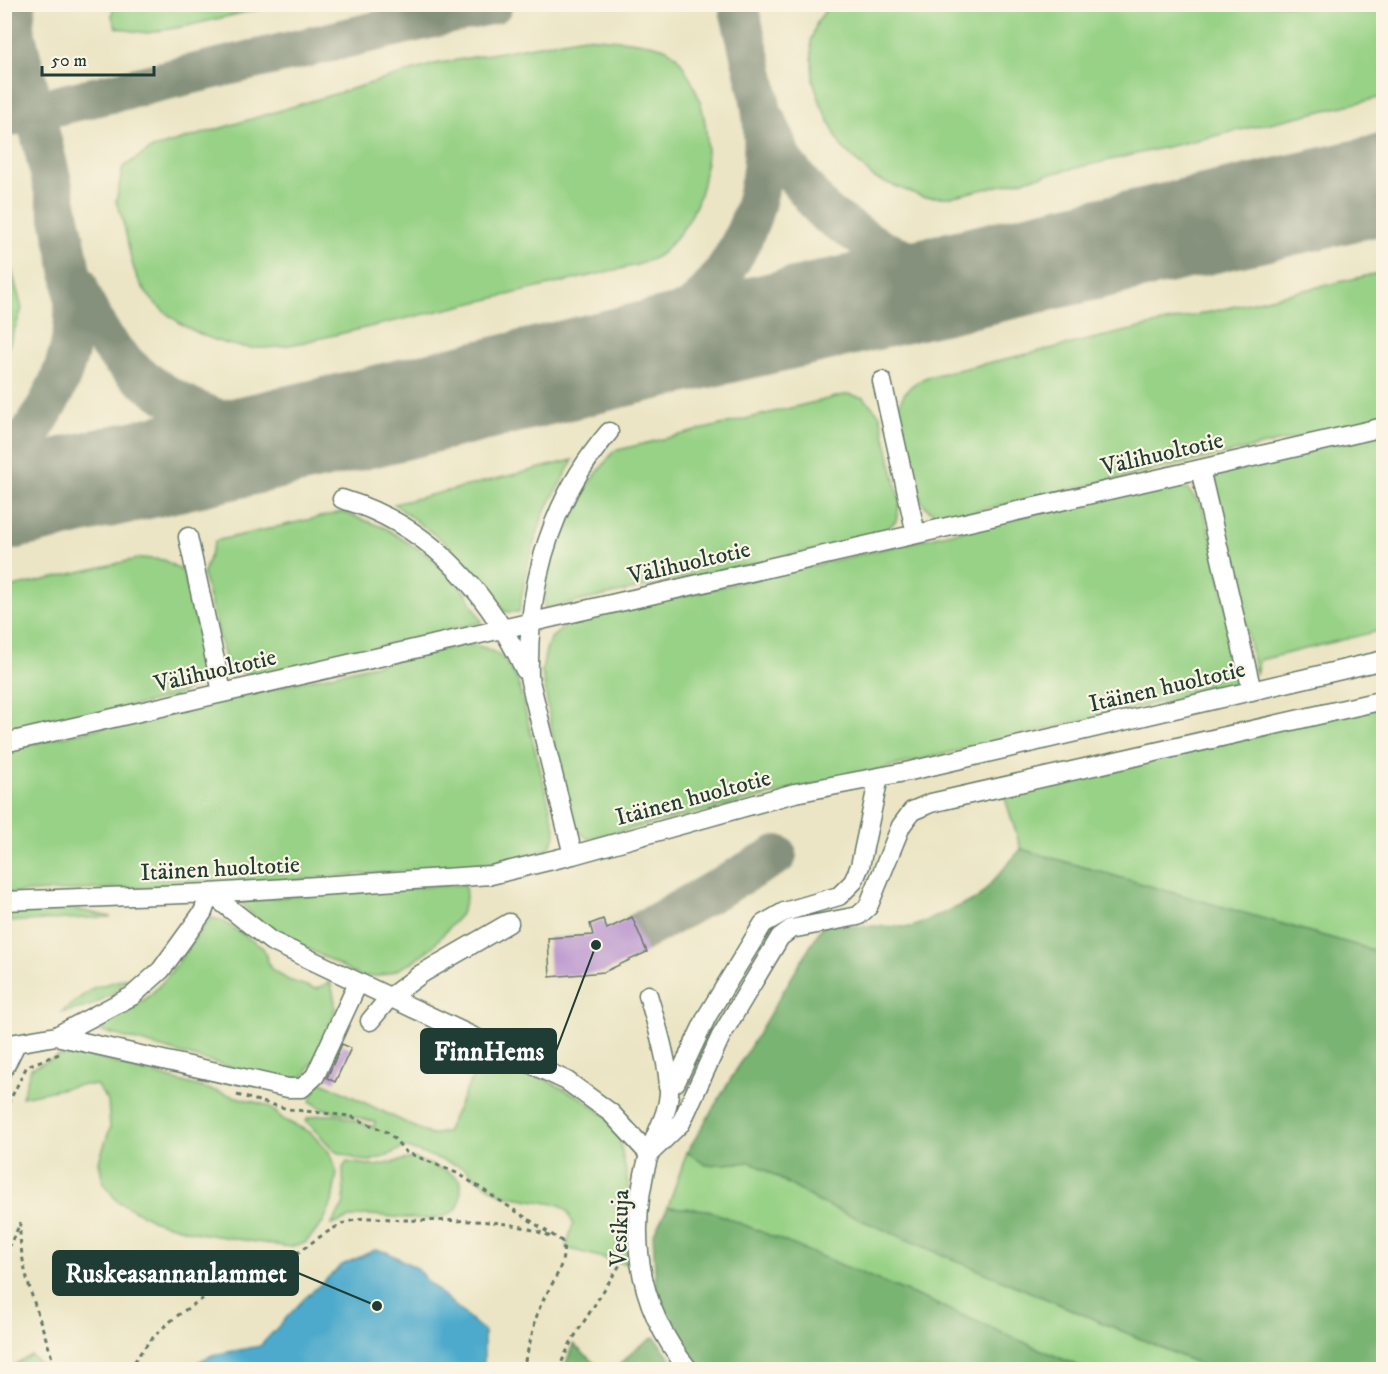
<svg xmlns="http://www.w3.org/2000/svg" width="1388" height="1374" font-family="'IM FELL DW Pica',serif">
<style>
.green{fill:#98d286;stroke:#5c885d;stroke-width:1.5}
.forest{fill:#7ab473;stroke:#4c7854;stroke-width:1.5}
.water{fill:#4daacc;stroke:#367480;stroke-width:1.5}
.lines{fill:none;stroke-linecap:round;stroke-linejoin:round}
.taxiway{stroke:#85917c;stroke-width:40}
.runway{stroke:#85917c;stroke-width:100}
.building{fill:#bb97cf}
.minor-casing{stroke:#667867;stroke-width:21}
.path{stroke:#667867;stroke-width:3;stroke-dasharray:4.5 4.5;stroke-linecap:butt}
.minor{stroke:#fff;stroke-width:18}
.labels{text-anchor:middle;stroke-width:4.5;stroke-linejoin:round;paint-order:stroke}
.street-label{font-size:24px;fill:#1f3d34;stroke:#fcf5e5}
.leader{fill:none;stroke:#1f3d34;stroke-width:2}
.callout-dot{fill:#1f3d34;stroke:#fcf5e5;stroke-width:2}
.callout{fill:#1f3d34;stroke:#1f3d34;stroke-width:2}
.callout-label{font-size:26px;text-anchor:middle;font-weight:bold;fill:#fff}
</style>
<rect width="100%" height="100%" fill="#fcf5e5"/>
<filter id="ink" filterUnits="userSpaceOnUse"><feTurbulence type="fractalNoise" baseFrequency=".0167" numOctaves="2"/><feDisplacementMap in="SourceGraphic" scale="12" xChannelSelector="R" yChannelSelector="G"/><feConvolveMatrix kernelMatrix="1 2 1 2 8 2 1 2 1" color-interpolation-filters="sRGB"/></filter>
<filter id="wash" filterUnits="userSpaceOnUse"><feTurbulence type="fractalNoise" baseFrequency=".008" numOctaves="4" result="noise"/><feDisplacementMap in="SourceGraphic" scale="24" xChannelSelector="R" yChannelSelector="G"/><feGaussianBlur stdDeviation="1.35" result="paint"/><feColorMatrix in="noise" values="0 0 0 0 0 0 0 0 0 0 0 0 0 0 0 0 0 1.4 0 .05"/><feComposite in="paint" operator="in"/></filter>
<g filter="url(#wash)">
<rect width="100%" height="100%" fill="#ebe5c5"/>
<path class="green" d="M830,4L1383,5V97L950,197H923L874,178L841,146L821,105L813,80L811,40L817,22Z
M116,5V4L277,5L187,26L147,33L127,30L116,27L112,17L113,7Z
M584,37C602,39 656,41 670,51C680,57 685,70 691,80C716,128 712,199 674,240C669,245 664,253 658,256C652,260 644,262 637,265L300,343C288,345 275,348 263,348C218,350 156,319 137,277C126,253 128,225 116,202L123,167L151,149L435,64Z
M4,241L22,309L5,356H4Z
M1383,272V418L950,517C940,515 931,514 925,506C915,494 903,426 899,407C903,390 912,384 927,377Z
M848,394L864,398L880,415L900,502L896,521L878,536L544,609L549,563L572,506L614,451Z
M1383,432V630L1260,660L1256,673L1215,487L1216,475L1222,468Z
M573,460L543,515L527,567L519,612H505L487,587L449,546L394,504Z
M1174,481L1188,490L1202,506L1215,552L1241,683L588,839L573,826L553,738L542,671L546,650L550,639L570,622Z
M342,512L385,528L428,555L466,593L482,622L256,676L239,671L226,661L203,575L215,541Z
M141,558L164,560L184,572C189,595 207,654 201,674C197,688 184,692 173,697L5,735L4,589Z
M462,645H475L488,649L502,657L517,679L556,832L553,841L548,849L504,862L273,882L5,893L4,750Z
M1383,702V953L1021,849L1004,795Z
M465,884L466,899L461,914L432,947L412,962L395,971L379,976H360L263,925L238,900Z
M70,908L111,917L5,922V911Z
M211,918L221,920L263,948L271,969L288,980L316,989L330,982C332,989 335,997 335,1005C334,1032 317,1055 303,1077L290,1079L269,1078L98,1030L91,1026C105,1020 121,1015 134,1007C167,987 186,947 211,918Z
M127,978L114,993L88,1007L60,1013L93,988Z
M470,1040L583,1099L617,1125L628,1184L630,1265L566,1248L573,1224L568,1212L560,1205L502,1195L478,1180L465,1168L404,1147L387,1156L370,1161L359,1160L335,1151L306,1121L308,1118C334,1109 350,1120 374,1127L375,1122L321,1108L310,1101L320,1081L431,1135L446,1132L474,1074L459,1055Z
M59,1056H89L269,1106L284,1120L310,1132L329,1152L337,1173L332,1202L323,1223L305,1243L289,1247L198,1233L154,1221L117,1201L103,1183L99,1161L110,1128L108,1101L96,1085H79L22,1097L31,1068Z
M687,1152L706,1165L752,1162L819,1202L1211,1369H1085L934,1303L708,1210L668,1207Z
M413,1158L449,1172L461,1181C461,1189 462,1201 457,1208C440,1228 389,1214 366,1215C354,1215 343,1221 331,1225L343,1206L344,1199L343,1168L347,1162L375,1166Z
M31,1355L46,1369H7Z"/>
<path class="forest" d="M1021,849L1383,953V1369H1211L819,1202L752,1162L706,1165L687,1152L823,925L912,927L978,898Z
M668,1207L708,1210L934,1303L1085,1369H699L657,1300L653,1235Z
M654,1337L680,1370H615L634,1350Z
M573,1344L601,1369H564Z"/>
<path class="water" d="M375,1250L387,1252L417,1268L427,1281L484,1331V1369H184L212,1355L260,1346L304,1299L342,1265Z"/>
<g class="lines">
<path class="taxiway" d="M4,118L493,4
M767,121L783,161L825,213L882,250L919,263L977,270L1025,267
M77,283C86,310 102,340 123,361C153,392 204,418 246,427C279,434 313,427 346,423
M617,358C631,351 645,345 658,336C735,284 774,201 761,107C756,73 745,38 738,4
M4,467C37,427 66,383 73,330C78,290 67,252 59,213C46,154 30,95 16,36L14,23L16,4
M639,933L777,855"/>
<path class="runway" d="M4,501L346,423L617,358L1384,184"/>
</g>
<g id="blocks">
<path class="building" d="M632,917L647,952L604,972L550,977L548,938L593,935L590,924L603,919L607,929Z
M342,1044L351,1048L335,1082L327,1078Z"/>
</g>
</g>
<g filter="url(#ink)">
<use href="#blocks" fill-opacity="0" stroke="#667867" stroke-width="1.5"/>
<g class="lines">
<defs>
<path id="minor" d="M882,381L916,534
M1200,469L1252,691
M342,499C429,525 487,591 525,670
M188,537L222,692
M4,743L1384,427
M573,855L529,677C527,586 549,502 609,432
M4,901L210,893L491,875L573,855L795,793L910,771L1384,660
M648,995C656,1022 670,1067 669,1093C668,1115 655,1134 649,1154C627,1233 636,1306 689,1370
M370,1021L389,998L421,974L509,923
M56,1036L132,996L161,970L203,912L210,893L271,941L567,1081L611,1113L649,1154L681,1123L721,1036L780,937L791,929L858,916L868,907L901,826L912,811L931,803L1384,700
M4,1045L56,1036L288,1088H302L315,1076L358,983
M4,1068L16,1044
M668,1087L676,1082L707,1016L763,924L784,912L839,896L853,882L860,866L879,777"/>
</defs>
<use href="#minor" class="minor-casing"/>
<path class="path" d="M237,1095L288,1109L350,1116L389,1133L406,1152L459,1174L563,1242
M4,1112L27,1066L59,1054
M20,1222C18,1274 43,1320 55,1370
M4,1256L20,1224
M130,1370C153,1325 201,1297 245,1277C260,1270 277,1265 291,1257C313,1243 331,1225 358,1219C373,1216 393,1220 408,1220C456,1222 506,1216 551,1237
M522,1370C528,1352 532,1333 537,1315C545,1289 567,1271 563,1242
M558,1370L571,1342L623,1260"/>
<use href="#minor" class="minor"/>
</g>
</g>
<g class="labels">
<g class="street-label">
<text transform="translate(1162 453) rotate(-13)" y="8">Välihuoltotie</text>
<text transform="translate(689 562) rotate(-13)" y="8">Välihuoltotie</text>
<text transform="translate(215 670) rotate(-13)" y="8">Välihuoltotie</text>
<text transform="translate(1167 686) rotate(-13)" y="8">Itäinen huoltotie</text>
<text transform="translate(693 797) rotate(-15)" y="8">Itäinen huoltotie</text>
<text transform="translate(220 868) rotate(-3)" y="8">Itäinen huoltotie</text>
<text transform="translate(619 1228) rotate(-88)" y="8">Vesikuja</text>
</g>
</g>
<path class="leader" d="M596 945L556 1051M377 1306L298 1273"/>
<g class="callout-dot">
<circle cx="596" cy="945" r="6"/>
<circle cx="377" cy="1306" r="6"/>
</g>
<g class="callout">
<rect x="421" y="1029" width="135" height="44" rx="6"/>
<rect x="53" y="1251" width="245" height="44" rx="6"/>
</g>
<g class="callout-label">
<text x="489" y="1060">FinnHems</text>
<text x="176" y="1282">Ruskeasannanlammet</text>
</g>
<rect width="1388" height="1374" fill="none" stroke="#fcf5e5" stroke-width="24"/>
<path d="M42 66v9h112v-9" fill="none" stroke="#1f3d34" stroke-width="3"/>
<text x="51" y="66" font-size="18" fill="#1f3d34" stroke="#fcf5e5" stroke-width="4.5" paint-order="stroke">50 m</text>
</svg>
